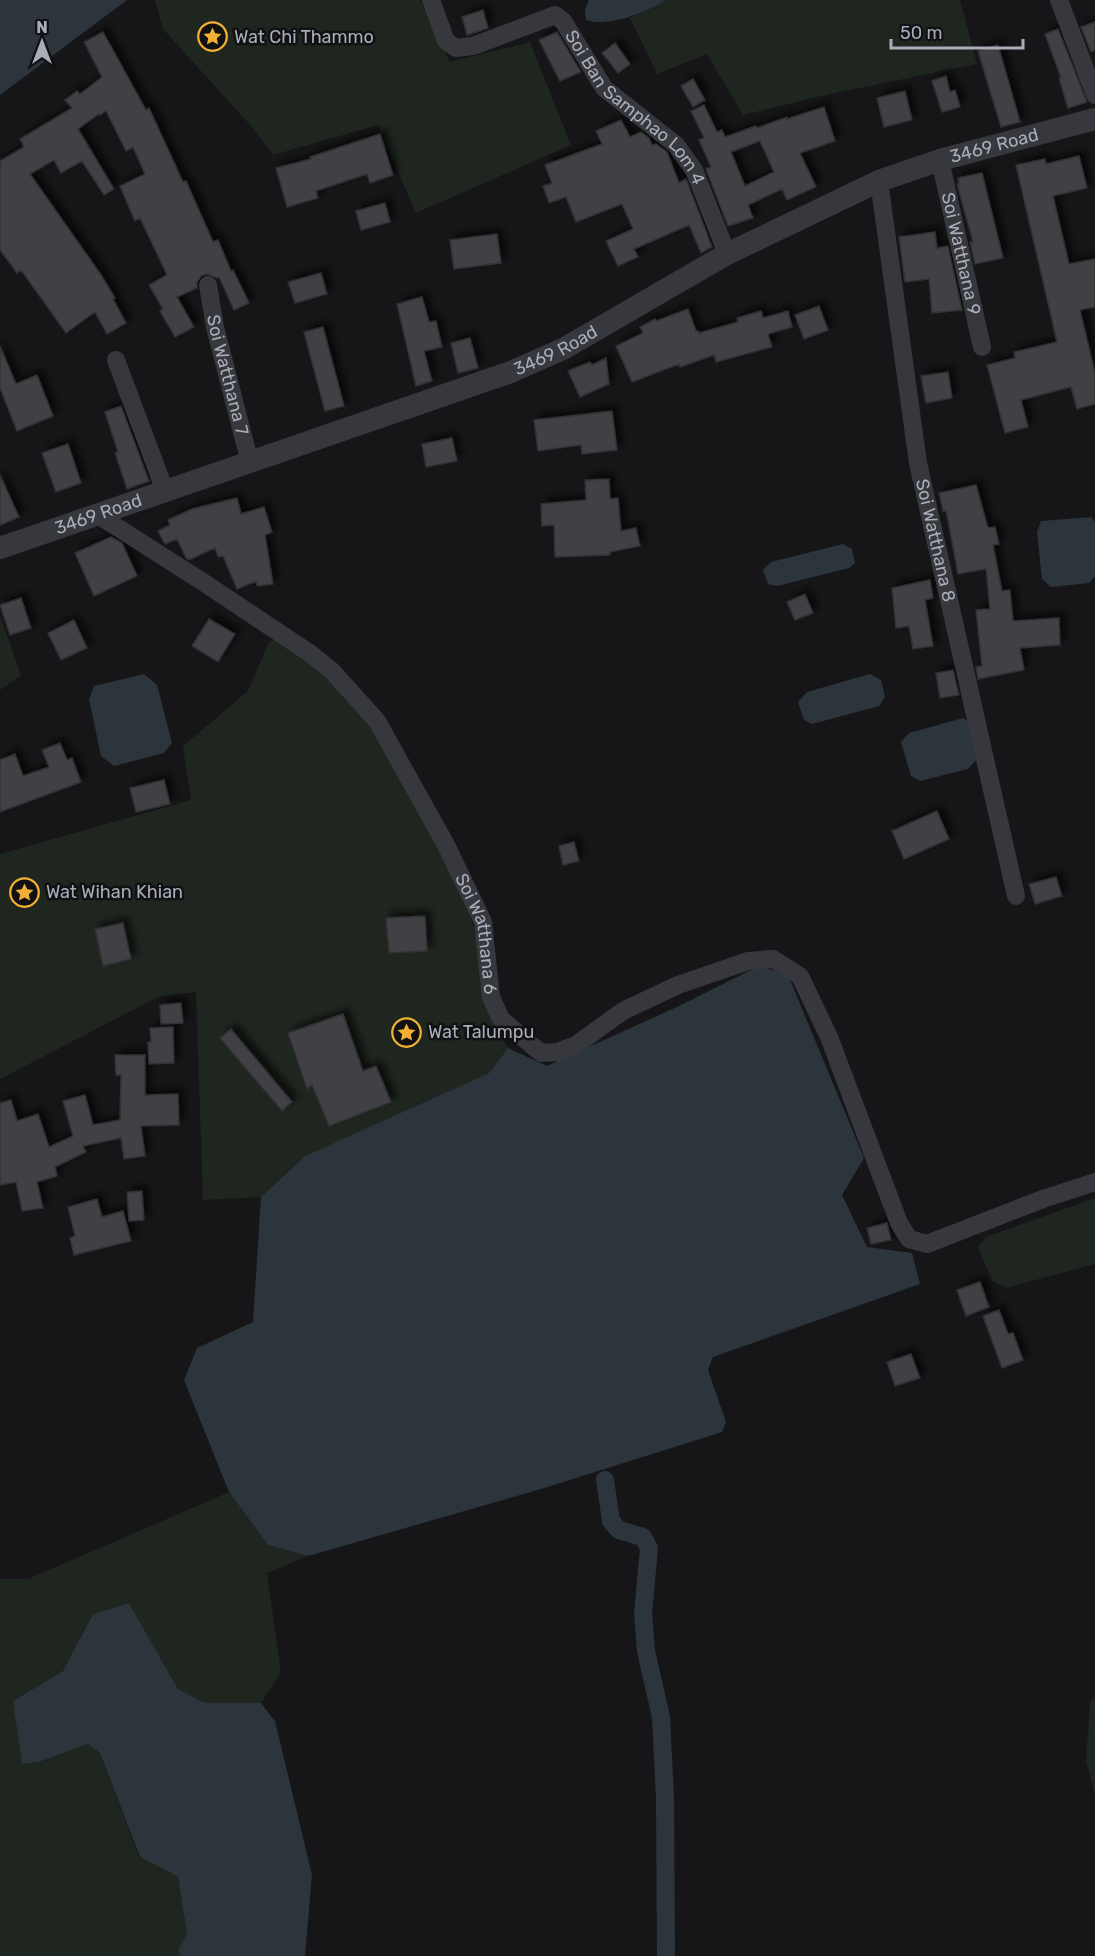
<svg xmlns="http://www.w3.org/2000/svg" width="1095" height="1956" font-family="Rubik,sans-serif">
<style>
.green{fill:#1e261f}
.water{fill:#2c353c}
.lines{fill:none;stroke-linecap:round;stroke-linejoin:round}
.canal{stroke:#2c353c;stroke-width:18}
.building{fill:#404145;stroke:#303034;stroke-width:1.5;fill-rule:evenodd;filter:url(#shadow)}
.minor{stroke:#37383d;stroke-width:18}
.tertiary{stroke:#37383d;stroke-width:22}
.labels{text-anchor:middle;stroke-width:5;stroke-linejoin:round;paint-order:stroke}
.poi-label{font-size:18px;fill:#a8adb8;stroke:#111113;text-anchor:start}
.street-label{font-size:18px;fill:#a8adb8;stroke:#111113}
</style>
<defs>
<filter id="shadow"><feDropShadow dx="5.5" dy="-5.5" stdDeviation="3" flood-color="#0009"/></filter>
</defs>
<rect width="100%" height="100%" fill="#161618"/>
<path class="green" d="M155,0H420L450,62L530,42L571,145L416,213L378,125L273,155L251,126L163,29Z
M666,0H960L977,64L825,95L743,115L707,54L657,74L630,18Z
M0,616L21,675L0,690Z
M279,637L326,673L375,731L446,853L478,938L489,1014L508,1048L489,1073L305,1156L261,1197L203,1200L196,992L158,997L0,1079V854L191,800L183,746L248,691L269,642Z
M1095,1198V1264L1006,1288L992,1281L978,1247L986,1237Z
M229,1492L268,1545L308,1556L267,1573L281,1673L261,1703H204L178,1689L129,1603L93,1614L63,1671L13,1701L39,1762L88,1744L100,1753L139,1857L178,1877L187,1934L178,1950L181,1956H0V1579H28Z
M1095,1696V1795L1086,1761L1090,1701Z"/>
<path class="water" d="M0,0H127L0,95Z
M589,0H666C647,12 608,28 586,20L585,9Z
M1091,517L1095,522V576L1089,583L1051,587L1042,579L1037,532L1041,521Z
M843,544L852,549L855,563L849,568L777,586L768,584L763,570L771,562Z
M144,674L157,685L172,743L164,753L114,766L101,756L89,699L94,686Z
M870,674L881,680L885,697L879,706L812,724L804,720L798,702L807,692Z
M963,718L969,722L977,759L968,769L920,781L911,776L901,742L909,733Z
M759,966L788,975L864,1158L842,1195L867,1247L912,1253L920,1284L713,1357L708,1370L726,1422L722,1432L541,1489L308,1556L268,1545L229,1492L184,1380L197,1348L253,1322L261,1197L305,1156L489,1073L508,1048L547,1066L679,1006Z
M129,1603L178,1689L205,1703H261L275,1721L312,1875L305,1956H181L178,1950L187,1934L178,1877L140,1857L100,1753L88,1744L39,1762L22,1764L13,1701L63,1671L93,1614Z"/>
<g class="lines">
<path class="canal" d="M605,1480L611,1521L619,1530L643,1537L649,1548L643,1614L646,1651L661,1717L665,1797L666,1956"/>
</g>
<path class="building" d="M483,10L488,28L467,35L462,17Z
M1095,22V50L1091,52L1081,27Z
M1058,29L1087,102L1068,108L1059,78H1061L1045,34Z
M103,32L146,110L149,108L183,182L186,181L213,242L218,240L231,271L233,270L249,303L234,310L219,277L217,278L207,274L201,276L197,282V288L177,297L194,327L175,337L160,311L163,309L149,285L167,275L140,218L135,221L120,186L145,174L133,147L126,151L106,111L100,115L99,114L78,129L114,189L104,195L82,161L61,173L54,160L30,174L101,275L115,298L113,299L126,323L107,334L95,312L66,333L21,270L17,273L0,250V161L24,147L20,139L72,108L65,100L77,91L80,94L102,77L84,42Z
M557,32L581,72L560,81L539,40Z
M615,43L630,64L618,73L602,53Z
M998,45L1020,122L1001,127L978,51Z
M946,76L950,92L955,90L960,107L942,112L932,81Z
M693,79L705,100L693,107L681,86Z
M905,91L912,120L884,127L877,98Z
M704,105L717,132L722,130L725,137L756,126L757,128L787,117V119L824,107L835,141L800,153L816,187L787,200L782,189L748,205L753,218L728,226L706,169L711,167L699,140L704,138L691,111ZM760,141L774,172L745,186L731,152Z
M621,120L630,137L641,132L649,138L652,145L656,144L667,152L679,183L686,179L712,247L701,253L689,225L634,249L638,257L618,266L606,241L633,229L622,204L576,222L566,197L549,203L543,186L552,183L545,165L602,144L596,131Z
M380,134L393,175L370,183L367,174L316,191L318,198L287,207L276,168L311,159L310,157Z
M1079,156L1087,188L1053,196L1069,264L1095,259V307L1080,310L1095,373V404L1077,409L1071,387L1021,400L1028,427L1005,433L987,365L1015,358L1014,352L1057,342L1016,165L1045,159L1046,164Z
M982,173L1003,258L975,264L970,242H973L957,184H959L958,178Z
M385,203L390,222L361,230L356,211Z
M935,232L937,248L948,246L962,310L932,313L929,279L905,282L899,237Z
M497,234L501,263L454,269L450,240Z
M321,273L327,294L295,303L288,282Z
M422,297L429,322L436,321L442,347L424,351L432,381L416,386L397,304Z
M819,306L828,330L804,339L795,315Z
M688,309L696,331H698L699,333L738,322L737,318L761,311L763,318L788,311L792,327L768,334L772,347L716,362L714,355L680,367L679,364L632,382L616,346L643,333L640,327L655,319L656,321Z
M323,327L344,406L325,411L304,332Z
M470,338L478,368L458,373L451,343Z
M0,346L16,384L37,375L53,416L17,431L0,388Z
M606,358L609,384L580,397L568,371L590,362L592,365Z
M948,372L952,398L926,403L921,376Z
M121,406L149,481L127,489L115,453L118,452L105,412Z
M612,411L617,450L582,454L581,445L538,451L534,420Z
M452,438L457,461L426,467L422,444Z
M68,444L81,483L56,492L42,453Z
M0,475L19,517L0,525Z
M609,479L610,499L618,498L621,531L636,528L640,546L610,552V555L555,557L554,525L542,526L541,504L586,500L585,480Z
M976,485L988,528L995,527L999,544L993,545L1002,591L1010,590L1013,621L1059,618L1060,645L1020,648L1024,670L978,679L976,667L982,666L976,610L990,609L986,569L958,574L946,510L943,511L939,493Z
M237,498L241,514L264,507L272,532L265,535L273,584L257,586L256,581L237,589L223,556L218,557L215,548L189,560L186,558L177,539L165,544L158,531L170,525L168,520L192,509Z
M111,537L122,543L137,576L94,596L75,553Z
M930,580L933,598L925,600L933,646L913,649L909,626L896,628L892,588Z
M805,594L813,613L795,620L787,602Z
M21,598L31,628L10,635L0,605Z
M209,619L235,634L218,662L192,646Z
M74,620L87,648L61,660L48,633Z
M953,670L959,695L940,698L936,673Z
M60,743L67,760L72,758L81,782L0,812V760L15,754L23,776L49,767L42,750Z
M164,780L170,804L136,812L130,788Z
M937,811L949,839L904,859L892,831Z
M574,842L579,861L563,865L559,846Z
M1056,877L1062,896L1035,904L1029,884Z
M425,916L427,951L389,953L386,918Z
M123,923L131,959L103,966L95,929Z
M181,1003L183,1023L161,1024L160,1005Z
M343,1014L363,1071L376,1066L391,1102L329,1126L312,1085L307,1089L288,1033Z
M173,1027L174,1063L149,1064L148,1042H151L150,1028Z
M231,1029L292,1102L282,1111L220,1038Z
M115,1055H145V1095L178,1094L179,1125L141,1126L145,1156L124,1159L121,1138L83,1146L86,1152L55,1167L57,1176L37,1182L43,1208L22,1211L16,1182L0,1185V1103L11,1100L17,1121L38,1114L49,1147L73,1136L63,1101L85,1095L93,1125L120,1120L121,1075H116Z
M142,1191L144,1220L129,1221L127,1192Z
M97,1199L102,1217L123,1211L131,1241L74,1255L70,1238L75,1236L68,1207Z
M887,1223L891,1240L871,1244L867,1228Z
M980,1282L989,1307L966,1316L957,1290Z
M999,1310L1008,1334L1013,1333L1023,1360L1002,1368L983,1316Z
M911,1354L920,1378L895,1386L887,1362Z"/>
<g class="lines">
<g class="minor">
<path id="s1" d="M431,0L446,41L456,48L473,46L555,15L563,21L604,88L676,145L694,170L727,254"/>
<path d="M1059,0L1095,95"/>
<path id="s2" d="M940,160L982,347"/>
<path id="s3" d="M879,181L918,463L1016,896"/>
<path id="s4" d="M208,285L215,327L250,463"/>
<path d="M116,360L165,491"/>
<path id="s5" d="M98,515L206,584L311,654L332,671L377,721L446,845L483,922L491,997L501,1019L541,1053L558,1052L576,1045L623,1011L678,985L748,961L773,959L800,976L829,1037L899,1223L909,1239L927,1244L1043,1199L1095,1182"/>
</g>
<path class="tertiary" id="s6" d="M0,548L511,372L563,349L727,254L879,181L940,160L1095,119"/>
</g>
<defs>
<symbol id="sight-ring" viewBox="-11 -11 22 22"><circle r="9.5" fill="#111113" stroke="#f2b134" stroke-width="1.5"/><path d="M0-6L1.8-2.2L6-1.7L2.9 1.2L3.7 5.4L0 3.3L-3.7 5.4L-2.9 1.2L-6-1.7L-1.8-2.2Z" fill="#f2b134"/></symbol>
</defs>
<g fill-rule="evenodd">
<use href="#sight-ring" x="196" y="20" width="33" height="33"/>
<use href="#sight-ring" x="8" y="876" width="33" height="33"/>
<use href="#sight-ring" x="390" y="1016" width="33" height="33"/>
</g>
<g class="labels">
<g class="poi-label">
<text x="234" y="43">Wat Chi Thammo</text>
<text x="46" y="898">Wat Wihan Khian</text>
<text x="428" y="1038">Wat Talumpu</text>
</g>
<g class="street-label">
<text dy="6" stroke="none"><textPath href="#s1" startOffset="285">Soi Ban Samphao Lom 4</textPath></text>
<text dy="6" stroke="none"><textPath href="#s6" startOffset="1076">3469 Road</textPath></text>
<text dy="6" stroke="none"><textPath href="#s2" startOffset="96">Soi Watthana 9</textPath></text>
<text dy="6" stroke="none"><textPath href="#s6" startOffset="590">3469 Road</textPath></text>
<text dy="6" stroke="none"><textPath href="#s4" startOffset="92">Soi Watthana 7</textPath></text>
<text dy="6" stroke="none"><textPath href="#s6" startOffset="104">3469 Road</textPath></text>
<text dy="6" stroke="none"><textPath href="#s3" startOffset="364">Soi Watthana 8</textPath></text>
<text dy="6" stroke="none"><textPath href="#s5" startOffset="586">Soi Watthana 6</textPath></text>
</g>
</g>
<g transform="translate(42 42)" stroke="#111113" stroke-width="4.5" paint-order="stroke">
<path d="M0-4.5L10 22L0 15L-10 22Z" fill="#a8adb8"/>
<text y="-9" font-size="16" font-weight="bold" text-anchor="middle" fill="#a8adb8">N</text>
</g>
<path d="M891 39v9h132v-9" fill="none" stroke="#a8adb8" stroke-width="3"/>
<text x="900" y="39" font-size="18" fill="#a8adb8" stroke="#111113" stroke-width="4.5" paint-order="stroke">50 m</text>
</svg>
